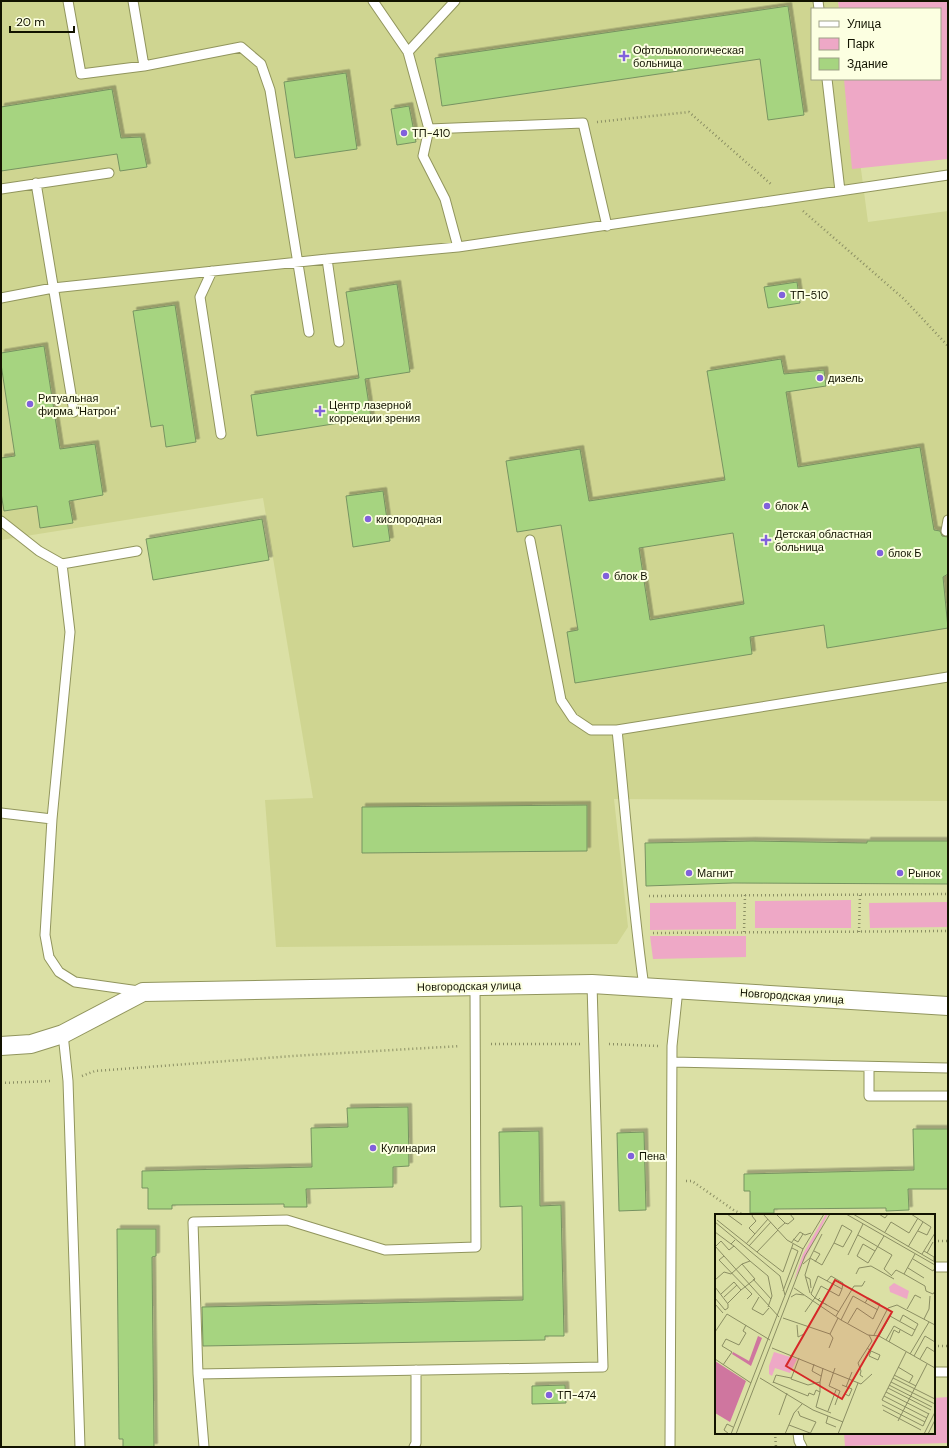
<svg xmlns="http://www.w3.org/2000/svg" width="949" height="1448" font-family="'DM Sans',sans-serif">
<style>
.built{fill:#cfd591}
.green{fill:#eea8c6}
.building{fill:#a6d480;stroke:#779361;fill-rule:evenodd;filter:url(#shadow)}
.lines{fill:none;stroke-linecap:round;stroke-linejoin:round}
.lane-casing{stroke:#91955d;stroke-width:11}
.street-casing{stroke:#91955d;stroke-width:20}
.path{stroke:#8b8f64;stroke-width:2.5;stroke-dasharray:1 3;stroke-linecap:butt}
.lane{stroke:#fff;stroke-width:9}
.street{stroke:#fff;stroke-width:18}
.poi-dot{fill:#8161dc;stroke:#fcffe1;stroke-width:1.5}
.labels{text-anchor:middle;stroke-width:4;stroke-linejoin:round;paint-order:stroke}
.poi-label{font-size:11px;fill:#121300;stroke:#fcffe1;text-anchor:start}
.street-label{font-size:11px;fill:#121300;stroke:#fcffe1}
.inset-road{fill:none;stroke:#8b8e63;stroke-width:1}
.view{fill:#d62828;fill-opacity:0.15;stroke:#d62828;stroke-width:2}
.inset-edge{fill:none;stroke:#121300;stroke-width:2}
</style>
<defs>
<filter id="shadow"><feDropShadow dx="3.5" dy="-3.5" stdDeviation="0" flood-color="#0004"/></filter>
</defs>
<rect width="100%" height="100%" fill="#dbe0a5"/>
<path class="built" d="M1,1H838L839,9H812V79H849L868,222L948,211V801L614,799L628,927L617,944L276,947L265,800L313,798L263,498L1,540Z"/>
<path class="green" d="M838,1H948V159L852,169L844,79H940V9H839Z
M851,900V928H755V901Z
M736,902V929L650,930V903Z
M948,902V927L870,928L869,903Z
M650,936H746V957L653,959Z
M948,1397V1443L845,1446L844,1433H934V1398Z"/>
<path class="building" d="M788,6L804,115L768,120L760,59L442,106L435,58Z
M346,73L357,149L295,158L284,82Z
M112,89L121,138L141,137L147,167L120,171L117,154L1,171V107Z
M409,106L416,142L397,145L391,109Z
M797,282L800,303L768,308L764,287Z
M397,284L410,372L365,379L371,418L257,436L251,395L359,378L346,292Z
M175,305L196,442L166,447L163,425L151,427L133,311Z
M44,346L60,449L95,444L103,495L69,501L73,523L40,528L37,506L4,511L1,493V458L15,456L1,364V353Z
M781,359L784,374L824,370L826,386L786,392L798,467L920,447L934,530L940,531L942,536L948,537V574L943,577L948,628L827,648L824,625L750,637L752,654L575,683L567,632L578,630L561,525L517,532L506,461L580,449L589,501L725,480L707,371ZM733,533L744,604L650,620L639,548Z
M383,491L390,541L353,547L346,496Z
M262,519L269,560L153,580L146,539Z
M587,805V851L362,853V807Z
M752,841L867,843V841H948V884L733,883L646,886L645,843Z
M408,1107L409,1166L393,1167V1187L306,1189L307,1207H284V1204L172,1205V1209H148V1188H142V1171L312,1167L311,1128L348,1127L347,1108Z
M913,1129H948V1189H908L909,1210L886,1211V1208L774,1209V1213H750V1191H744V1174L914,1170Z
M539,1131L540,1206L561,1205L564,1336H545V1340L203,1346L202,1307L523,1300L522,1206L500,1207L499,1132Z
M644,1132L646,1210L619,1211L617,1133Z
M117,1229H156V1256L152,1257L154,1447H123V1439H119Z
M565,1385L566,1403L532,1404V1386Z"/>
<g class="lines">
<defs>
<path id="lane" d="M68,1L81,74L144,66L241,47L261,64L270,90L309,332
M133,1L144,66
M373,1L408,52
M455,1L408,52L429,129L423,156L445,199L458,247
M818,1L819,9
M827,79L840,191
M429,129L583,123L607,226
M36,183L74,412
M1,189L109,173
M327,259L339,342
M212,271L200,297L221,434
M1,298L53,288L327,259L458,247L948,175
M1,521L39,551L62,564L70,632L52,819L45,935L49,957L59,972L75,982L139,991
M946,531L948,520
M530,540L561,700L573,718L591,730H617
M62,564L137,551
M1,813L52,819
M644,987C632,902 626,816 617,730L948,677
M63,1034L68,1081L80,1447
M672,1062L948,1068
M869,1067V1096H948
M934,1267H948
M934,1372H948
M198,1374L603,1367L592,984
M798,1433L799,1441L802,1447
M204,1447L198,1374L193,1222L287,1220L385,1250L476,1247L475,986
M414,1447L416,1443V1370
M670,1447L672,1046L678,989"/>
<path id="street" d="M1,1046L31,1044L63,1034L143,992L592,984L948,1006"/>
</defs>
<use href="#lane" class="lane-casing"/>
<use href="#street" class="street-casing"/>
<path class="path" d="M597,122L689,112L772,185
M803,211L904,299L948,346
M649,896L948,894
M744,932L745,895
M859,932L860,895
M653,933L948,931
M491,1044H580
M609,1044L658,1046
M82,1076L95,1071L293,1056L460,1046
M1,1083L52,1081
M686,1181H692L735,1211L745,1215
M934,1241H948
M934,1346H948
M775,1433L776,1447"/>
<use href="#lane" class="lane"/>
<use href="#street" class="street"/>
</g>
<g class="poi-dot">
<path d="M622 50h4v4h4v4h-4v4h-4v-4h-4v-4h4z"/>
<circle cx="404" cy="133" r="4"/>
<circle cx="782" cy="295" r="4"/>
<circle cx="820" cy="378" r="4"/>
<circle cx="30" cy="404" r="4"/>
<path d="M318 405h4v4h4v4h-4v4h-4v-4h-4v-4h4z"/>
<circle cx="767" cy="506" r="4"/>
<circle cx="368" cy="519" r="4"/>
<path d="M764 534h4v4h4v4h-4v4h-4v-4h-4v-4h4z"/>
<circle cx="880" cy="553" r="4"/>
<circle cx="606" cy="576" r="4"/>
<circle cx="689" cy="873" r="4"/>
<circle cx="900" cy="873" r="4"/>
<circle cx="373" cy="1148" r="4"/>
<circle cx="631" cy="1156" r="4"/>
<circle cx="549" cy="1395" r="4"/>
</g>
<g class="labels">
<g class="poi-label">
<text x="633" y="54">Офтольмологическая<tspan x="633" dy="13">больница</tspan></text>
<text x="412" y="137">ТП-410</text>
<text x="790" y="299">ТП-510</text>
<text x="828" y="382">дизель</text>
<text x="38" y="402">Ритуальная<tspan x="38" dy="13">фирма "Натрон"</tspan></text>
<text x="329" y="409">Центр лазерной<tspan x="329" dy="13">коррекции зрения</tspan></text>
<text x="775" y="510">блок А</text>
<text x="376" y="523">кислородная</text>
<text x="775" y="538">Детская областная<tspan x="775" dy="13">больница</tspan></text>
<text x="888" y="557">блок Б</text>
<text x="614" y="580">блок В</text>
<text x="697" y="877">Магнит</text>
<text x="908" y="877">Рынок</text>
<text x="381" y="1152">Кулинария</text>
<text x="639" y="1160">Пена</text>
<text x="557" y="1399">ТП-474</text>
</g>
<g class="street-label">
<text transform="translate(469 986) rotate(-1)" y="4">Новгородская улица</text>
<text transform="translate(792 996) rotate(4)" y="4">Новгородская улица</text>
</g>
</g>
<g transform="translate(715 1214)">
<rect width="220" height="220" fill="#dbe0a5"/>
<path d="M111,0H113L79,66L88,40ZM179,69L194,77L192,85L175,78L174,73ZM59,138L82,145L75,159L60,154L57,162L54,160V152Z" fill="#eea8c6"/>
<path d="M43,122L47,124L36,152L17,140L18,138L34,147ZM0,147L31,167L15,208L0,199Z" fill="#cf769f"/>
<path class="inset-road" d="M12,0L27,11M38,0L37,2L41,7L34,14L40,20M48,0L72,26L88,35M61,0L70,9L63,15M131,0L220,51M138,0L220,48M164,0L170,4L173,0M196,0L216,13L212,21L203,17M2,6L42,38L63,16M0,8L65,62L70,81M70,9L73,10L79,5L75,0M0,18L16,30M170,18L176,8L194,19L203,4M143,21L177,41L169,55L177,62M78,25L83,28L88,20M76,29L85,18L90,21L96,19M31,30L53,5M0,32L64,103M19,32L35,47M34,32L56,8M0,33L6,27L14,36L19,32L16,30L20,26M193,33L208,8M99,37L105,40L100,48M160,37L148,30L142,42L153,49L163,32L169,22M209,37L219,43V47M42,38L68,58L78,30M212,39L218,28M207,40L220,19M133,41L148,10M9,42L4,46L37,80L32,85M95,44L107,20M198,45L218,57L220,54M88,50L95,44L107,51L119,29L128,33L137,17L127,11L119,29M193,54L209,64M141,60L144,54L156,52L179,65M189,60L210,72L211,77L218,80L220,77M177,61L181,56L189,60L200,40M91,63L95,65L96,74M38,65L56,85M0,66L9,58L16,60L27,50L35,47L53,62L57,82L53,93M112,67L116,62L128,69L127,75M0,73L13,90V94L10,96L0,84M79,74L126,106L153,121L164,122L220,154M68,77L83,37L77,34M95,79L90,61L95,45M6,80L19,68L26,76L40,65L27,50M9,83L22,71M44,83L37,95L48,101L54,94M76,83L81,80L89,81M105,84L103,86L112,91M13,89L26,76M0,90L8,99M192,95L200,81L206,84M90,98L99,85L100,84L106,72L124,82L127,75L103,62L96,80L100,84L124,98M121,102L139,72H147L150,67M68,104L115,120L123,104M209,105L214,95L215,82M126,106L138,82L163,96M185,107L188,101L203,110L200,116M133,109L142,94L158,105L165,90L153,84L150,89M82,111L83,123L89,120M0,118L12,100L55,126M159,121L173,94L182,91L220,111M164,122L175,102L200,116L197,122L179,112L171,126M174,128L179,116L184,119L185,116M57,134L146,170L157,160M114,134L118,124L115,120M152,134L156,137L154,142L163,146L165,141L156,137M191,138L167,186L210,208M195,140L214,108M199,142L210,122L220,128M84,144L76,165L93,171L105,168L108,154M0,145L36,169M205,145L212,133L220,138M99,150L97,157L106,162M8,151L17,138L7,132L11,125L24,131L31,119L28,117L31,111M183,153L198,162L194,169M120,154L114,172L125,177L120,191M179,161L201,172M148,163L145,161L146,157L143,149L157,127L154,121M45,164L98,196L128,208M178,164L220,185M58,168L93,182L94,179L99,181L101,176L105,178M105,168V178L101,193L116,199M176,168L220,190M58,169L61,161L76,164M127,171L137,175L134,182L130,180M174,171L217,193M131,173L137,158M173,174L216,196M171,178L214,200M169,182L212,204M167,191L208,212M168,196L206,216M83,197L85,202L101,208L95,220M113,197L121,176M64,201L72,179M113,202L111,209L121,213M183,207L212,150M74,211L95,219M208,212L214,199M14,220L9,216L12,210L18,213M16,220L88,35L109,0M21,220L90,42L115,0M70,220L79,199L87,190M123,220L143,169M209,220L220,198M213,220L220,206"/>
<path class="view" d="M120,66L177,98L127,185L71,152Z"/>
<rect width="220" height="220" class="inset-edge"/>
</g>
<rect width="949" height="1448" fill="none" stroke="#121300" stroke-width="4"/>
<rect x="811" y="8" width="130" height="72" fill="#fcffe1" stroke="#9ea187"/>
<rect x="819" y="21" width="20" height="6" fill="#ffffff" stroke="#9ea187"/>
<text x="847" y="28" font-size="12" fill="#121300">Улица</text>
<rect x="819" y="38" width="20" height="12" fill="#eea8c6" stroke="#9ea187"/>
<text x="847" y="48" font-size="12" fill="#121300">Парк</text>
<rect x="819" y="58" width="20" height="12" fill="#a6d480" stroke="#9ea187"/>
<text x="847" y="68" font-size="12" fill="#121300">Здание</text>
<path d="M10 26v6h64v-6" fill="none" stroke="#121300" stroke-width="2"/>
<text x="16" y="26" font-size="12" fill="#121300" stroke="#fcffe1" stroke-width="3" paint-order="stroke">20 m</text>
</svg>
